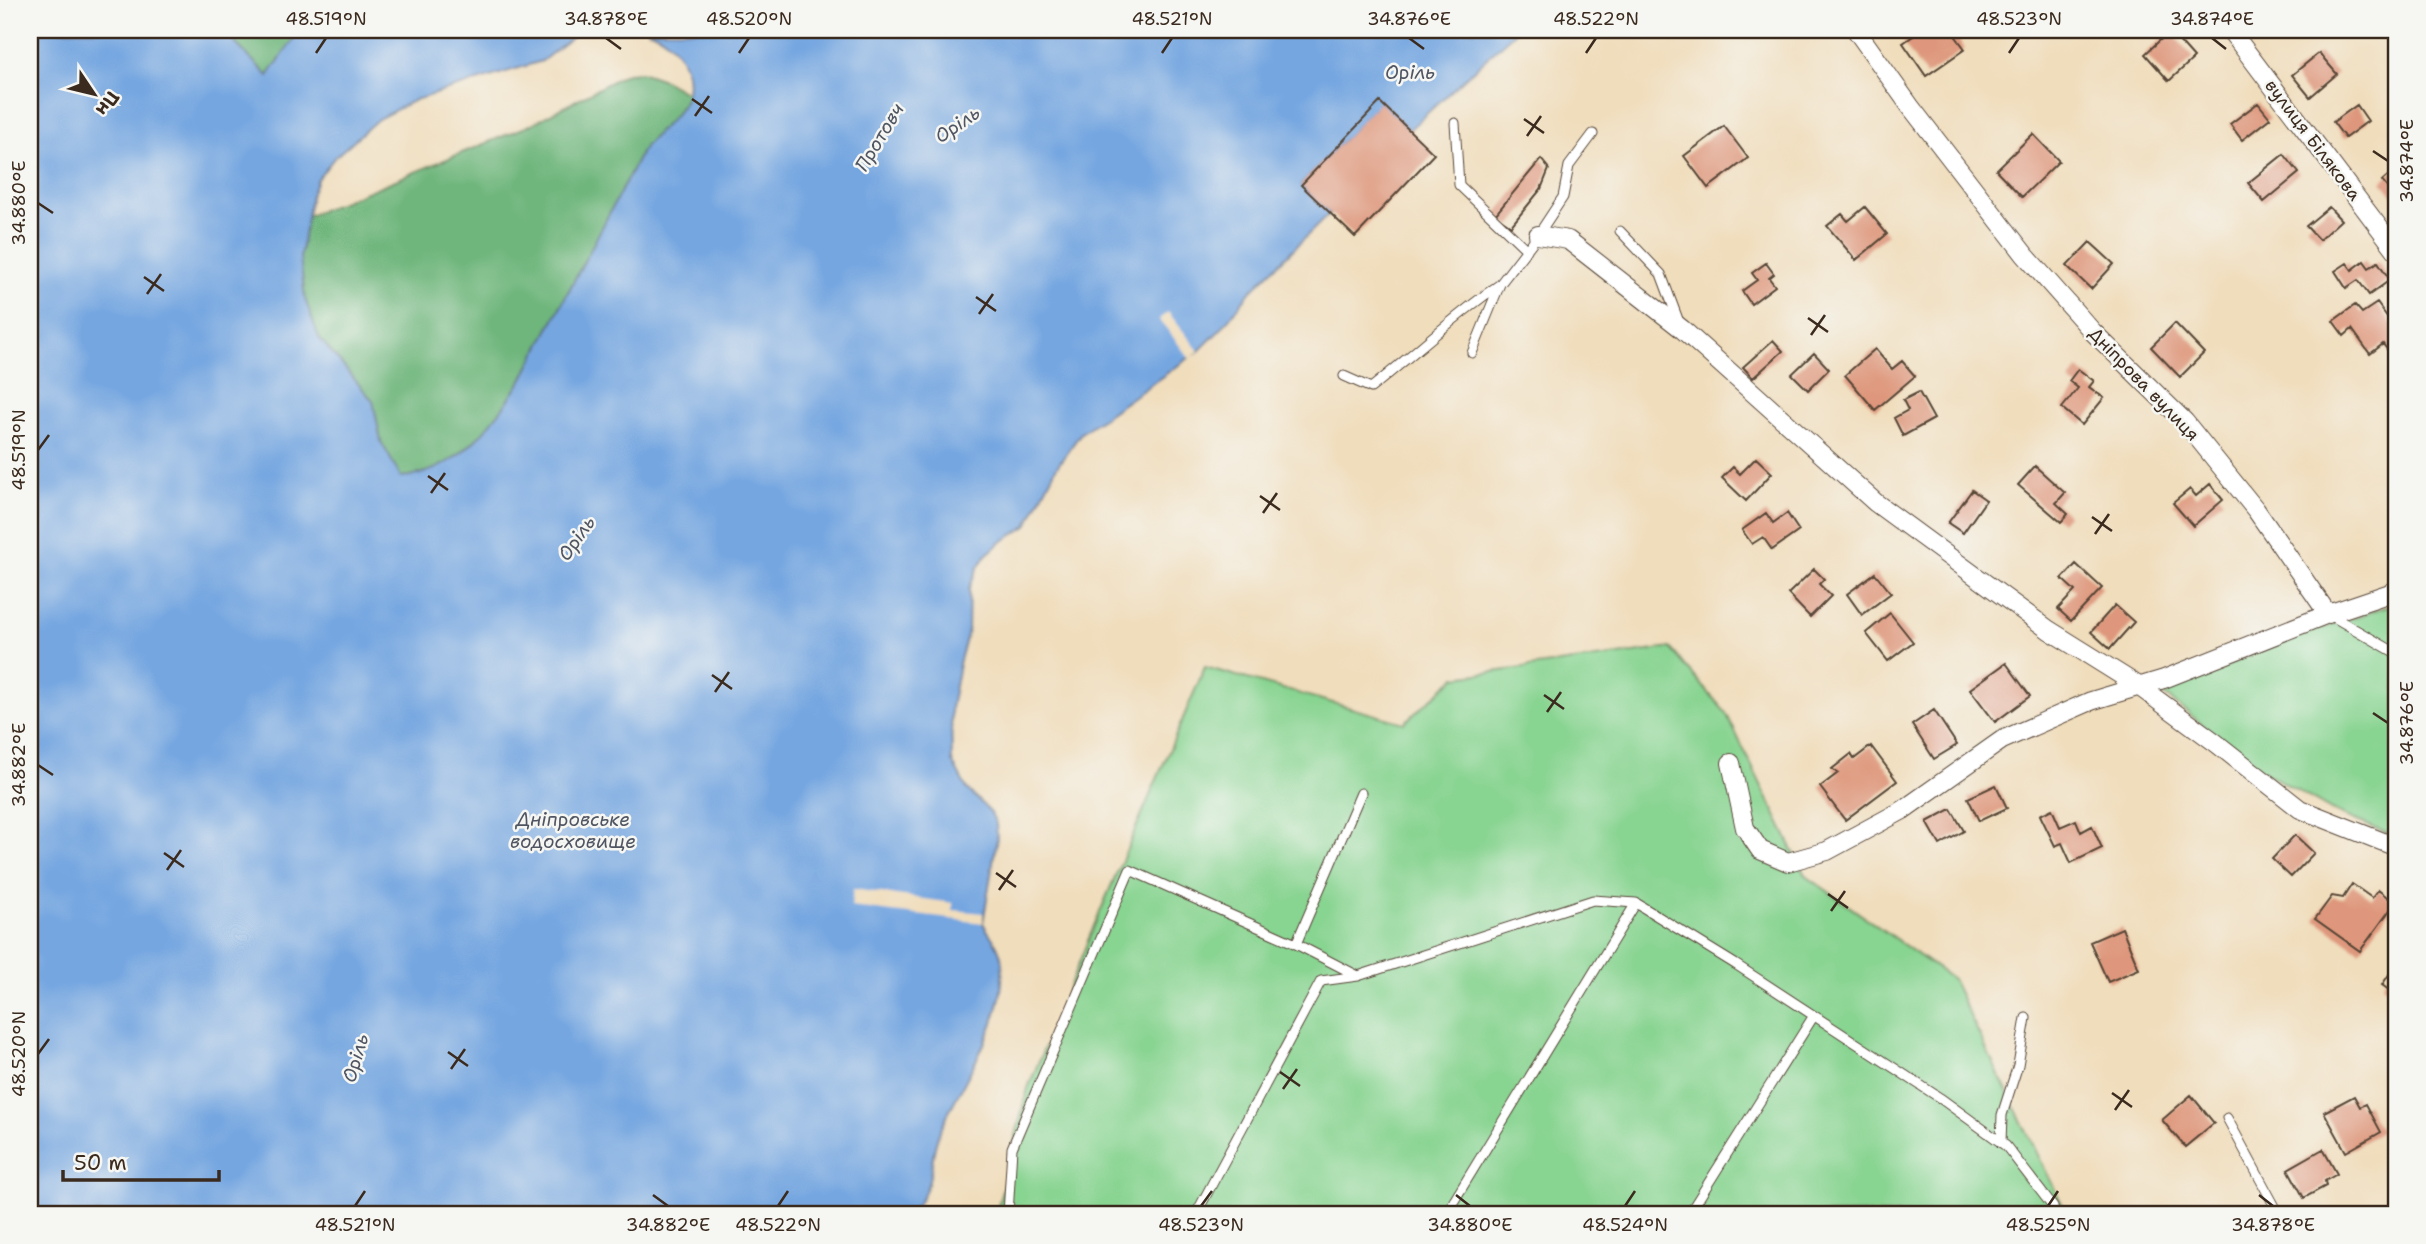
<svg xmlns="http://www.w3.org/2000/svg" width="2426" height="1244" font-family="'Shantell Sans',sans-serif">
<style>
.green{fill:#88d491;stroke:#627f58;stroke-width:2}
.forest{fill:#6eb67b;stroke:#54704c;stroke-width:2}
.water{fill:#75a6e0;stroke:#58687f;stroke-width:2}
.pier{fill:#f0ddbc}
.building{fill:#de977b}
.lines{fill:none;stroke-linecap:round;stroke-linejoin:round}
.service-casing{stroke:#564536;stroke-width:11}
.minor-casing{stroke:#564536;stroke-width:20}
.service{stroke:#fff;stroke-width:9}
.minor{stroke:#fff;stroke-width:18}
.ticks{fill:none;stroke:#3b2a1e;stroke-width:2.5}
.labels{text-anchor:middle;stroke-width:5;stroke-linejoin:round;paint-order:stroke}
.street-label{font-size:18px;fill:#3b2a1e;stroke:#f6f6f2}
.water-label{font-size:19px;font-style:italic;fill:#4f5562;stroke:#f6f6f2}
.neatline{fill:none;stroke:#3b2a1e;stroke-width:2.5}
.ticks-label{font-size:18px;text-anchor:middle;fill:#3b2a1e}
</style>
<rect width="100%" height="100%" fill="#f6f6f2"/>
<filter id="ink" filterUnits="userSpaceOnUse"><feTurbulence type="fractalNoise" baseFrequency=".0143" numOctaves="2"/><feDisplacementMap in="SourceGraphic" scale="14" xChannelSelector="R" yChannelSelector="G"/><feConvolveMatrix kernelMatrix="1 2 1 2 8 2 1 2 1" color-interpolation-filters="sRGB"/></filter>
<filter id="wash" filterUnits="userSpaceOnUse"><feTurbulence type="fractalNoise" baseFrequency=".00686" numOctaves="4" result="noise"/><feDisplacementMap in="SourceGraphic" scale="28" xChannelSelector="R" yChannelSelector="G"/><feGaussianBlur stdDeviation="1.57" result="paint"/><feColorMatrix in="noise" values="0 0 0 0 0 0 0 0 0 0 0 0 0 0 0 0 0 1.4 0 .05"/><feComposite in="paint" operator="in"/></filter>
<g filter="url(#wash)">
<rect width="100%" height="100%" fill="#f0ddbc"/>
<path class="green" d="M2396,603V837L2333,811L2261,770L2162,693L2276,644Z
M1670,648L1726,713L1805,875L1952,979L2063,1206L2064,1214H996L1028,1088L1094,926L1205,667L1404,723L1456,677Z"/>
<path class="forest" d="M232,30H300L268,76L233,41Z
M641,72L664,80L687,93C679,117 658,129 643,149L522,380C494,423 457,474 401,477L381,442L373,401L319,338L305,299L300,257L307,216L528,126L627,73Z"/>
<path class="water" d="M30,30H232L233,41L268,76L300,30H581L542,61L415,100L378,119L334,158L317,180L311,195L300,257L305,299L319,338L373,401L381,442L401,477C457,474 494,423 522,380L643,149C654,134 676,118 683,104C697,74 677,39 647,30H1517L1409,130L1380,103L1301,185L1330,213L1251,291L1221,329L1199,351L1081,433L1056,468L1027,526L1000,543L986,555L977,569L969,589L968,631L959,664L951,708L952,761L967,789L991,813L996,824L997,838L983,923C990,936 1000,946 1002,961C1008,1023 963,1077 940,1131C926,1164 939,1183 909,1214H30Z"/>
<path class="pier" d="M1168,312L1199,351L1190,359L1159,319Z
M853,889L953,903V910L983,913V923L851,907Z"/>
<g id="blocks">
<path class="building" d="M1922,30H1951L1965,49L1926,76L1903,43Z
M2170,31L2194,58L2169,81L2145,54Z
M2319,53L2337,74L2310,97L2292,75Z
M1380,102L1434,154L1355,237L1301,185Z
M2258,103L2270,118L2242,140L2230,124Z
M2357,105L2368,121L2345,138L2333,122Z
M1724,126L1748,158L1708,188L1684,156Z
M2033,134L2059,161L2022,197L1996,170Z
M2284,154L2299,173L2264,202L2248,183Z
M1541,159L1549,169L1541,189L1511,226L1495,215Z
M2396,169V199L2382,181Z
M1865,207L1887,234L1856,260L1827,226L1842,214L1848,221Z
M2329,207L2341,220L2319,240L2306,226Z
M2090,242L2114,264L2091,289L2067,266Z
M2364,261L2369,268L2378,262L2390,280L2369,295L2358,280L2346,288L2335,271L2347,263L2352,270Z
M1766,263L1774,274L1769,278L1775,286L1751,304L1742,291L1757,280L1752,273Z
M2377,303L2396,329V347L2389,352L2383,344L2370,354L2352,329L2344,336L2333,321L2355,305L2362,313Z
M2175,323L2204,353L2180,377L2151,347Z
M1773,340L1783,351L1753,378L1743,367Z
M1875,349L1892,369L1902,361L1915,376L1875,410L1845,375Z
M1814,353L1829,369L1808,390L1792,374Z
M2078,369L2094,381L2089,387L2104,398L2082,425L2062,408L2078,388L2069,381Z
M1919,392L1934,419L1903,436L1894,418L1908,410L1903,400Z
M1756,458L1772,473L1746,501L1722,478L1733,467L1740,474Z
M2035,466L2065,493L2056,503L2068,514L2061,522L2018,485Z
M2210,484L2223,500L2193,526L2173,503L2190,489L2196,496Z
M1972,490L1986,500L1963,533L1948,523Z
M1766,513L1773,523L1787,513L1799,531L1772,550L1763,537L1752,544L1742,530Z
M2076,564L2102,588L2071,621L2058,609L2075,591L2062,579Z
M1814,569L1824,579L1819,584L1831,596L1810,617L1788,594Z
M1875,573L1891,593L1862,615L1847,594Z
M2115,605L2134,622L2110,649L2091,632Z
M1890,613L1913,642L1888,661L1866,633Z
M2006,663L2030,696L1995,722L1970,689Z
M1934,710L1957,745L1934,759L1912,725Z
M1871,746L1897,781L1845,820L1820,787L1838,773L1832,769L1851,754L1854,759Z
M1996,785L2007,808L1979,821L1968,798Z
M1951,809L1964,831L1940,845L1927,822Z
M2052,809L2060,827L2076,820L2081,832L2092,826L2102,848L2071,863L2062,843L2055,846L2040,815Z
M2295,835L2314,853L2291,877L2272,859Z
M2352,884L2372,898L2378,890L2395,903L2360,951L2315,919L2332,896L2343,898Z
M2122,928L2139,969L2108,982L2090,942Z
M2396,964V995L2382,985Z
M2191,1095L2214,1123L2185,1147L2162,1120Z
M2354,1096L2360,1107L2366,1104L2381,1132L2346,1152L2324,1112Z
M2323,1149L2337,1174L2325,1181L2326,1186L2304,1198L2288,1169Z"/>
</g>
</g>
<g filter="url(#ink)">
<use href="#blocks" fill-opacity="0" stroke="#564536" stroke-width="2"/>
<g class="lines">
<defs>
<path id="service" d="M1455,123L1459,185L1527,250
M1620,231L1661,274L1679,322
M1472,353L1500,284L1538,235L1563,197L1569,166L1593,134
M1344,376L1371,388C1414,354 1454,316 1499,285
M2330,615L2396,653
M1296,944L1361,793
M2227,1118L2279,1214
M2001,1143L2002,1115L2018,1065L2026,1018
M1008,1214L1012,1148L1130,870L1296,944L1358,976
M1196,1214L1321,981L1358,976L1593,900L1636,903L1735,964L1940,1098L2006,1146L2053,1207L2054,1214
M1446,1214L1636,903
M1689,1214L1813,1017"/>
<path id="minor" d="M1856,30L1910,106L2025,255L2093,332L2185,422L2256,510L2328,614
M2230,30L2396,250
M1538,235L1568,240L1682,329L1876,503L2049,630L2137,685L2216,743L2300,809L2396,847
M1731,763L1745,828L1760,850L1788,862L1827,851L1903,810L2002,740L2091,701L2164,679L2328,614L2396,591
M2394,1214L2396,1212"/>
</defs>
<use href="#service" class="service-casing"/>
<use href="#minor" class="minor-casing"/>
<use href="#service" class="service"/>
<use href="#minor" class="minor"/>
</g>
</g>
<path class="ticks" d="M606,38L621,49M1409,38L1424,49M2212,38L2226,49M316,53L326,38M739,53L749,38M1162,53L1172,38M1586,53L1596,38M2009,53L2019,38M692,99L712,113M695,116L709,96M1524,119L1544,133M1527,136L1541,116M2373,151L2388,161M38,203L53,213M144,277L164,291M147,294L161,274M976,297L996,311M979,314L993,294M1808,318L1828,332M1811,335L1825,315M38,450L49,435M428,476L448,490M431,493L445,473M1260,496L1280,510M1263,513L1277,493M2092,517L2112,531M2095,534L2109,514M712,675L732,689M715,692L729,672M1544,695L1564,709M1547,712L1561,692M2373,713L2388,723M38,765L53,775M164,853L184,867M167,870L181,850M996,873L1016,887M999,890L1013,870M1828,894L1848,908M1831,911L1845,891M448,1052L468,1066M38,1054L49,1039M451,1069L465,1049M1280,1072L1300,1086M1283,1089L1297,1069M2112,1093L2132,1107M2115,1110L2129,1090M653,1195L668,1206M1456,1195L1470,1206M2259,1195L2273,1206M355,1206L365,1191M778,1206L788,1191M1201,1206L1212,1191M1625,1206L1635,1191M2048,1206L2058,1191"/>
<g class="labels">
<g class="street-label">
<text transform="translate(2313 140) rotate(53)" y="6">вулиця Білякова</text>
<text transform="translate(2144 384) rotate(46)" y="6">Дніпрова вулиця</text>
</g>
<g class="water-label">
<text x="1410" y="79">Орiль</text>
<text transform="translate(957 124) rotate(-34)" y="7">Оріль</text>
<text transform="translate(879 137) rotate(-59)" y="7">Протовч</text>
<text transform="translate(576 538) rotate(-55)" y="7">Оріль</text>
<text x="573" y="826">Дніпровське<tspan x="573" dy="22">водосховище</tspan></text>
<text transform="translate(355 1058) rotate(-73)" y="7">Оріль</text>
</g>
</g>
<rect width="2426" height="1244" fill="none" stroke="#f6f6f2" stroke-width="77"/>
<g transform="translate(94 94) rotate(125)" stroke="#f6f6f2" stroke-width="5" paint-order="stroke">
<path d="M0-5L12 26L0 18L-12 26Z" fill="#3b2a1e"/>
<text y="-10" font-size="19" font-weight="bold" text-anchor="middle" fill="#3b2a1e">Пн</text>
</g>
<path d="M63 1170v10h156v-10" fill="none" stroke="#3b2a1e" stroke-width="3.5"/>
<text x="74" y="1170" font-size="21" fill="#3b2a1e" stroke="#f6f6f2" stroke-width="5" paint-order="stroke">50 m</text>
<rect x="38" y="38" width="2350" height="1168" class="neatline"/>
<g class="ticks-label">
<text x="326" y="25">48.519°N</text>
<text x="606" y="25">34.878°E</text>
<text x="749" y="25">48.520°N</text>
<text x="1172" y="25">48.521°N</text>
<text x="1409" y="25">34.876°E</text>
<text x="1596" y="25">48.522°N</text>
<text x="2019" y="25">48.523°N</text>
<text x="2212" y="25">34.874°E</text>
<text transform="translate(2407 161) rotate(-90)" y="6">34.874°E</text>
<text transform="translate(19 203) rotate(-90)" y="6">34.880°E</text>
<text transform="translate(19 450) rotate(-90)" y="6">48.519°N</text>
<text transform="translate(2407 723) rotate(-90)" y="6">34.876°E</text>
<text transform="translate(19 765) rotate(-90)" y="6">34.882°E</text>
<text transform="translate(19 1054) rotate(-90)" y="6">48.520°N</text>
<text x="355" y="1231">48.521°N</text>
<text x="668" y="1231">34.882°E</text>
<text x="778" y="1231">48.522°N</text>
<text x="1201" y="1231">48.523°N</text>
<text x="1470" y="1231">34.880°E</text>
<text x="1625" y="1231">48.524°N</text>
<text x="2048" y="1231">48.525°N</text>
<text x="2273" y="1231">34.878°E</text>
</g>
</svg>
